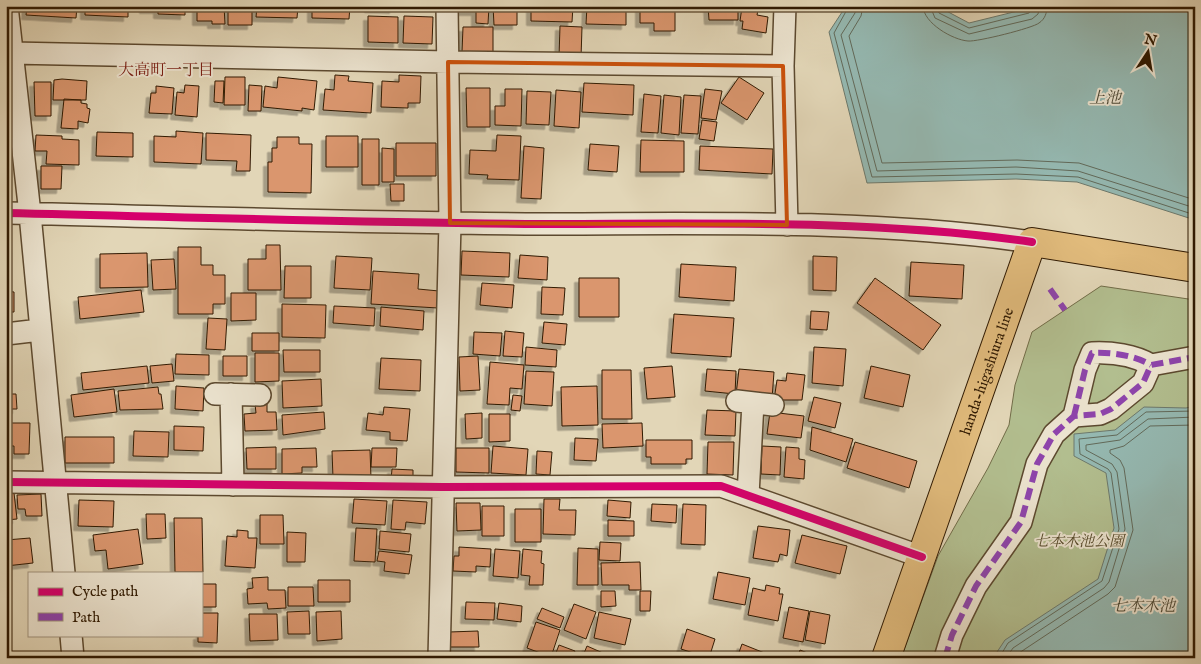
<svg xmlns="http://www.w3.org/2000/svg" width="1201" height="664" font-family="'IM FELL English','Noto Serif JP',serif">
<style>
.green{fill:#b2be8f;stroke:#716c48}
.water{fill:#95b9b2;stroke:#6d796c}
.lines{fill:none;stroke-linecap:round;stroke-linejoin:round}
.shore{stroke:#626a5a;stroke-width:1}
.building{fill:#da966e;stroke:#301a02;filter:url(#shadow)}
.minor-casing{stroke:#5c492f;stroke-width:24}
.major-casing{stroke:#301a02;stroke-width:30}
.minor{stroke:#ece4d0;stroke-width:21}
.major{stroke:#e1bb7c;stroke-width:28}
.quiet{stroke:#8e44ad;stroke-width:6;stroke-dasharray:12 6;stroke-linecap:butt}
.cycleway-casing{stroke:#ece4d0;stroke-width:11}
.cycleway{stroke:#d6006c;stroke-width:8}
.marked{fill:none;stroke:#cc500a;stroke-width:4;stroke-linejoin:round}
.labels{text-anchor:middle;stroke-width:4;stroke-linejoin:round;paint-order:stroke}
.street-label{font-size:15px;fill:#301a02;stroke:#ece4d0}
.park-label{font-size:15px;font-style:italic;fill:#574b2c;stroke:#ece4d0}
.neighbourhood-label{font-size:16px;fill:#7a1f14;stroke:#ece4d0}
.water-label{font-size:16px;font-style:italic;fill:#4e4a37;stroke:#ece4d0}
</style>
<defs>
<filter id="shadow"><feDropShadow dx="-4.5" dy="4.5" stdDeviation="0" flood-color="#0004"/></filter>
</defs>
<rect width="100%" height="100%" fill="#e2d6b7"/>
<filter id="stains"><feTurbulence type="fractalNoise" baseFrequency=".004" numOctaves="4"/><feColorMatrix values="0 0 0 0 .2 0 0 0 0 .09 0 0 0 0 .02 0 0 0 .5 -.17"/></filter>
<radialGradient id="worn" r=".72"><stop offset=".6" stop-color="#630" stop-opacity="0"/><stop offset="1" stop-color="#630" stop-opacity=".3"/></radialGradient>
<path class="green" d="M1101,286L1195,300V658H901L938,556L988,468L1009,425L1015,385L1032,332Z"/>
<path class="water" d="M846,6H937L969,23L1038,6H1195V220L1077,182L1016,179L867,183L829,32Z
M1195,406V658H993L1005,640L1098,579L1114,528L1106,473L1074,456V434L1115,430L1144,407L1186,408Z"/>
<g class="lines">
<path class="shore" d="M849,6L834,33L872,177L1016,174L1078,177L1195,215
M856,6L855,13L841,35L877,171L1016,167L1078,171L1195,208
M863,6L861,16L849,36L882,163L1017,160L1079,163L1195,200
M923,6C923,23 953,40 968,41C977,42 1033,28 1039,23C1045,19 1047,13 1047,6
M930,6L935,18L969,34L1032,19L1038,14L1040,6
M936,6L939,13L969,28L1029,13L1033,6
M999,658L1008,643L1102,581L1119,529L1111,473L1108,469L1080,454L1079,439L1117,435L1146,412L1195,411
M1006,658L1013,648L1104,588L1109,582L1125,529L1117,472L1112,464L1086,450V445L1120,440L1148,419L1195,417
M1015,658L1019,653L1108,594L1115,587L1133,530L1124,468L1120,460L1110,453V450L1124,446L1150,426L1195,425"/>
</g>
<path class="building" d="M27,6H77L76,18L26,15Z
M85,6H128V17L85,15Z
M144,6H185V15L158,14V9H144Z
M197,6H224L225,24H212V21H197Z
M228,6H252V25H228Z
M257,6H298L297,18L256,17Z
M312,6H350L349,19L312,18Z
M369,6H394V9L369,8Z
M463,6H489L488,24L476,23V11H463Z
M493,6H517V25H494Z
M531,6H573L572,22L531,21Z
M587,6H626V25L586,24Z
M640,6H675V31H654V23H640Z
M708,6H738V20H709Z
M742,7L758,10L757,15L768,17L766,33L742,29L743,21H740Z
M368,16L398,17V43L368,42Z
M404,16L433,17L432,44L403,43Z
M560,26L582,27L581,58L559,57Z
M463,27H493V52H462Z
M335,75L349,76L348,81L373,83L371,113L323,110L325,89L334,90Z
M399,75L421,76L420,103H408V108L381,107L382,81L399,82Z
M225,77H245V105H224Z
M278,77L317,81L314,110L302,108V111L263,107L265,86L277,88Z
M739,77L764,93L747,120L721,103Z
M62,79L87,81L86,100H53L54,80Z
M215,81H224L223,103L214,102Z
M34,82H51V116H35Z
M584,83L634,85L633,115L582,112Z
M185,85L199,86L197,117L175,115L177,92L184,93Z
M249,85L262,86L261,111H248Z
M156,86L174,88L172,114L149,113L151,93H156Z
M466,88H490V127H467Z
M505,89H522L521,126L495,125V106H505Z
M705,89L722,91L716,120L701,118Z
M556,90L581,92L579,128L554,126Z
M527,91L551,92L549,125L526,124Z
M644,94L661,96L658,133L641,132Z
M664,95L681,97L679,135L661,133Z
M684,95L701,96L698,134L681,133Z
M64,99L81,100V103L87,104V108L90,109L88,123L78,121V129L61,128Z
M702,120L717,122L714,141L699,139Z
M176,131L203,133L201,164L154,162V136L176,137Z
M97,132L133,133V157L96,156Z
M206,133L251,135L250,171H236L237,161L206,160Z
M36,135L62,136V139L79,140V165L46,164L47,151H35Z
M497,135L521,136L519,180L487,179L488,175L469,174L470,150L496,151Z
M326,136H358V167H326Z
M277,137H299V144H312L311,193L268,192V162H272V148H277Z
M362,139H379V185H362Z
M641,140L684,141V172H640Z
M396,143H436V176H396Z
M590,144L619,146L617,172L588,170Z
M524,146L544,148L541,199L521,198Z
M700,146L773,149L772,174L699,170Z
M382,148L394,149V182H382Z
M41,166H62L61,189H41Z
M390,184H404V201H391Z
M266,245H280L281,290H248V259H266Z
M178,247H201V265H213V275H225V304H213V314H178Z
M462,251L510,253L509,277L461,275Z
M147,253L148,287L100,288V254Z
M520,255L548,257L547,280L518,278Z
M336,256L372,258L370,290L334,288Z
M813,256L837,257L836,291L813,290Z
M174,259L176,289L153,290L151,260Z
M911,262L964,265L962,299L909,296Z
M681,264L736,267L734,301L679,297Z
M285,266H311V298H284Z
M373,271L419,274L418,289L439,291L438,308L371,304Z
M579,278H619V317H579Z
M875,278L941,325L923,350L857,303Z
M482,283L514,285L512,308L480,305Z
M542,287L565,288L563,315L541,314Z
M141,290L144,312L80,319L78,297Z
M6,291L14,292V312H6Z
M231,293H256V320L231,321Z
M282,304L326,305L325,338L282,337Z
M334,306L375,308L374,326L333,323Z
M381,307L424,311L423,330L380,326Z
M811,311L829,312L827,330L810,329Z
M674,314L734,318L731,357L671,353Z
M208,318L227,319L225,350L206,349Z
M544,322L567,324L565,345L542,343Z
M505,331L524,333L522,357L503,356Z
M474,332L502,333L500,356L473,354Z
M252,333H279V351H252Z
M526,347L557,350L556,367L525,365Z
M814,347L846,349L843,386L812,383Z
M283,350H320V372H284Z
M255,353H279V381L255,382Z
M176,354L209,355V375L175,374Z
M223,356H247V376H223Z
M478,356L480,390L460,391L459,357Z
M381,358L421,360L420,391L379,389Z
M490,362L524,365L522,389L510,388L509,405L487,404Z
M172,364L174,381L152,383L150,366Z
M147,366L149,383L83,390L81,373Z
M672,366L675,397L647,399L644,368Z
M871,366L910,375L903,407L864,398Z
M707,369L736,371L735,394L705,391Z
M739,369L774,372L772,399L736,395Z
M602,370H631L632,419H602Z
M526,371L554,372L552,406L524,404Z
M787,373L805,375L802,400H774L777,380L786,381Z
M321,379L322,406L283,408L282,381Z
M176,386L204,388L203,411L175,409Z
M597,386L598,425L562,426L561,387Z
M158,387L159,394H161L163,409L120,410L118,391Z
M114,389L117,412L74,417L71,395Z
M6,394H16L17,409H6Z
M513,395L522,396L520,411L511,410Z
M814,397L841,403L835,428L808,421Z
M267,403V412H276L277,430L245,431L244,414L256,413L255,404Z
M384,407L410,409L407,441L390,440V432L366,430L368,413L383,415Z
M707,410L736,411L735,436L705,435Z
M324,412L325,429L283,435L282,415Z
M770,412L804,416L801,438L767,434Z
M482,413V438L466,439L465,414Z
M489,414H510V441L489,442Z
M6,423H30L29,454H14V446H6Z
M642,423L643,446L603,448L602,424Z
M174,426L204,427L203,451L174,450Z
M812,427L853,439L846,462L810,450Z
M134,431L169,432L168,457L133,456Z
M65,437H114V463H65Z
M575,438L598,439L596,461L574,460Z
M646,440H692V459H686V464H651V457H646Z
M708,442H734L733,475L707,474Z
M855,442L917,461L909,488L847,468Z
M493,446L528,449L526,475L491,473Z
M762,446L781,447L780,475L761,474Z
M276,447V469H247L246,448Z
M786,447L799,448V459L805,460L804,479L784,477Z
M316,448L317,467H302V473L282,474V449Z
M372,448H397L396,467H371Z
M456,448H489V473L456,472Z
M370,450L371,478H333L332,451Z
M537,451L552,452L550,475L536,474Z
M392,469L413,470V480H391Z
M14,493L17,519L6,520V494Z
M41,494L42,516H26L25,509H18L17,495Z
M354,499L387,501L385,525L352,523Z
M544,499H560L559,510H576L575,535L543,534Z
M79,500L114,501L113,527L78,526Z
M393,500L427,502L425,524L406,522L405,530L391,529Z
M608,500L631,502L630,518L607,516Z
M456,503H480L481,530L457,531Z
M652,504L677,505L676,523L651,521Z
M683,504L706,505L705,545L681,544Z
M482,506H504V536H482Z
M515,509H541V542H515Z
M146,514H165L166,538L147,539Z
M260,515H283L284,544H260Z
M174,518H202L203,572H175Z
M608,520L634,521V536H608Z
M758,526L790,530L787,556L780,554L778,562L753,558Z
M356,528L377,529L375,562L354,561Z
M138,529L143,564L108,569L106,550L95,551L93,535Z
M237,530L248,531V538H257L255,568L225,566L227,536L237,537Z
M380,531L411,534L409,552L379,549Z
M287,532L306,533L305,562H287Z
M802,535L847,546L840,574L795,563Z
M30,538L33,563L6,566V540Z
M600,542L621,543L620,561L599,560Z
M459,547L491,549L490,567L476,566V572L453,571L454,556H459Z
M578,548L598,549V585H577Z
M495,549L520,551L518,578L493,576Z
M523,549L542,551L541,563L544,564L543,585H529L530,576L521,575Z
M379,551L412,555L409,574L384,571L385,562L377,561Z
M640,562L641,590H629V585H602L601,563Z
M718,572L750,578L745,605L713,599Z
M268,577V590H285L286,608L268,609L267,603L248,604L247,589L253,588L252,578Z
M318,580H350V602H318Z
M201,584H216V607H201Z
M766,585L780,588L779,594H783L778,621L748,615L753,588L765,591Z
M288,587H313L314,606H288Z
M601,591H615L616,606L601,607Z
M640,591H651L650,611H640Z
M466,602L495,603L494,620L465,619Z
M499,603L522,606L521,622L497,619Z
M574,604L596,612L586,639L564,630Z
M789,607L809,611L803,642L783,638Z
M542,608L564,617L560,628L537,619Z
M309,611L310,634H288L287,612Z
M341,611L342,639L317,641L316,612Z
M810,611L830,615L825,644L805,640Z
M599,612L631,619L625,645L594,638Z
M201,613H218L217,643L198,642V635H201Z
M249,614H277L278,640L250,641Z
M536,622L560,630L551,657L527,648Z
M687,629L715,639L709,658L681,649Z
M478,631L479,647H449V632Z
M742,644L777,658H737Z
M559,645L575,651L572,658H554Z
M587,646L612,657V658H582Z
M800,650L820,658H797Z"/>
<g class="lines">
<defs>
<path id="minor" d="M7,6L30,214L64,573
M785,6L783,66L787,225
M12,53L448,62L783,66
M6,213C185,217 364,223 542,224C704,224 871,219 1032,242
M6,334L40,330
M215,394L260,395
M231,394L233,485
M737,401L773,405
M1074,416L1085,370L1092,353C1111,352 1134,355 1151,365
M6,482L443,487L721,486L922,557
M748,495L753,403
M71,635L73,658
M439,658L450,223L447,6
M945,658L952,635L976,586L1021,522L1037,464L1054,434L1074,416L1100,414L1111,409L1143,383L1151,365L1195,357"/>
<g id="major">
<path id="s1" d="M886,658L1032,242L1195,268"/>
</g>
</defs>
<use href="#minor" class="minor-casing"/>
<use href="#major" class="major-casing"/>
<use href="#minor" class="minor"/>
<use href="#major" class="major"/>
<path class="quiet" d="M6,41H11
M6,123H7
M1050,289L1065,310
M1074,416L1085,370L1092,353C1111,352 1134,355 1151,365
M945,658L952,635L976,586L1021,522L1037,464L1054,434L1074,416L1100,414L1111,409L1143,383L1151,365L1195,357"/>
<defs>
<path id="cycleway" d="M6,213C185,217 364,223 542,224C704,224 871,219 1032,242
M6,482L443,487L721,486L922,557"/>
</defs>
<use href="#cycleway" class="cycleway-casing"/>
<use href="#cycleway" class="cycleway"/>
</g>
<path class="marked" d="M448,62L783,66L787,225L450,223Z"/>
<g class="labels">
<g class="street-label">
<text dy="5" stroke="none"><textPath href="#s1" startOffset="304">handa-higashiura line</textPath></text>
</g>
<g class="park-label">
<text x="1079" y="546">七本木池公園</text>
</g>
<g class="neighbourhood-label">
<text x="166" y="75">大高町一丁目</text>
</g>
<g class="water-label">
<text x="1105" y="103">上池</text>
<text x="1143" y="611">七本木池</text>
</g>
</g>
<rect width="1201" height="664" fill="none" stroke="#e2d6b7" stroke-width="25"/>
<rect x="8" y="8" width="1186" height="649" fill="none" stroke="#301a02" stroke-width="2.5"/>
<rect x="12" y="12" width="1176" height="639" fill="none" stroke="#301a02"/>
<rect x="28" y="572" width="175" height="65" fill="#ece4d0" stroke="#a1937e"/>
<rect x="38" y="588" width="25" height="8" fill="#d6006c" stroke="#a1937e"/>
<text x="72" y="596" font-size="15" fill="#301a02">Cycle path</text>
<rect x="38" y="613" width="25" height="8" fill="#8e44ad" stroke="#a1937e"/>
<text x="72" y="622" font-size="15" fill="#301a02">Path</text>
<g transform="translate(1148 52) rotate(12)" stroke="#ece4d0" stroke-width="4" paint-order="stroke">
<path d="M0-4L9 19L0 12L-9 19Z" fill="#301a02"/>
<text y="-8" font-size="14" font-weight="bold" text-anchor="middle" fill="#301a02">N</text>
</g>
<rect width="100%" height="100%" filter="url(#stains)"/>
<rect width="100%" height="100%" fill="url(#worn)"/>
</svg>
